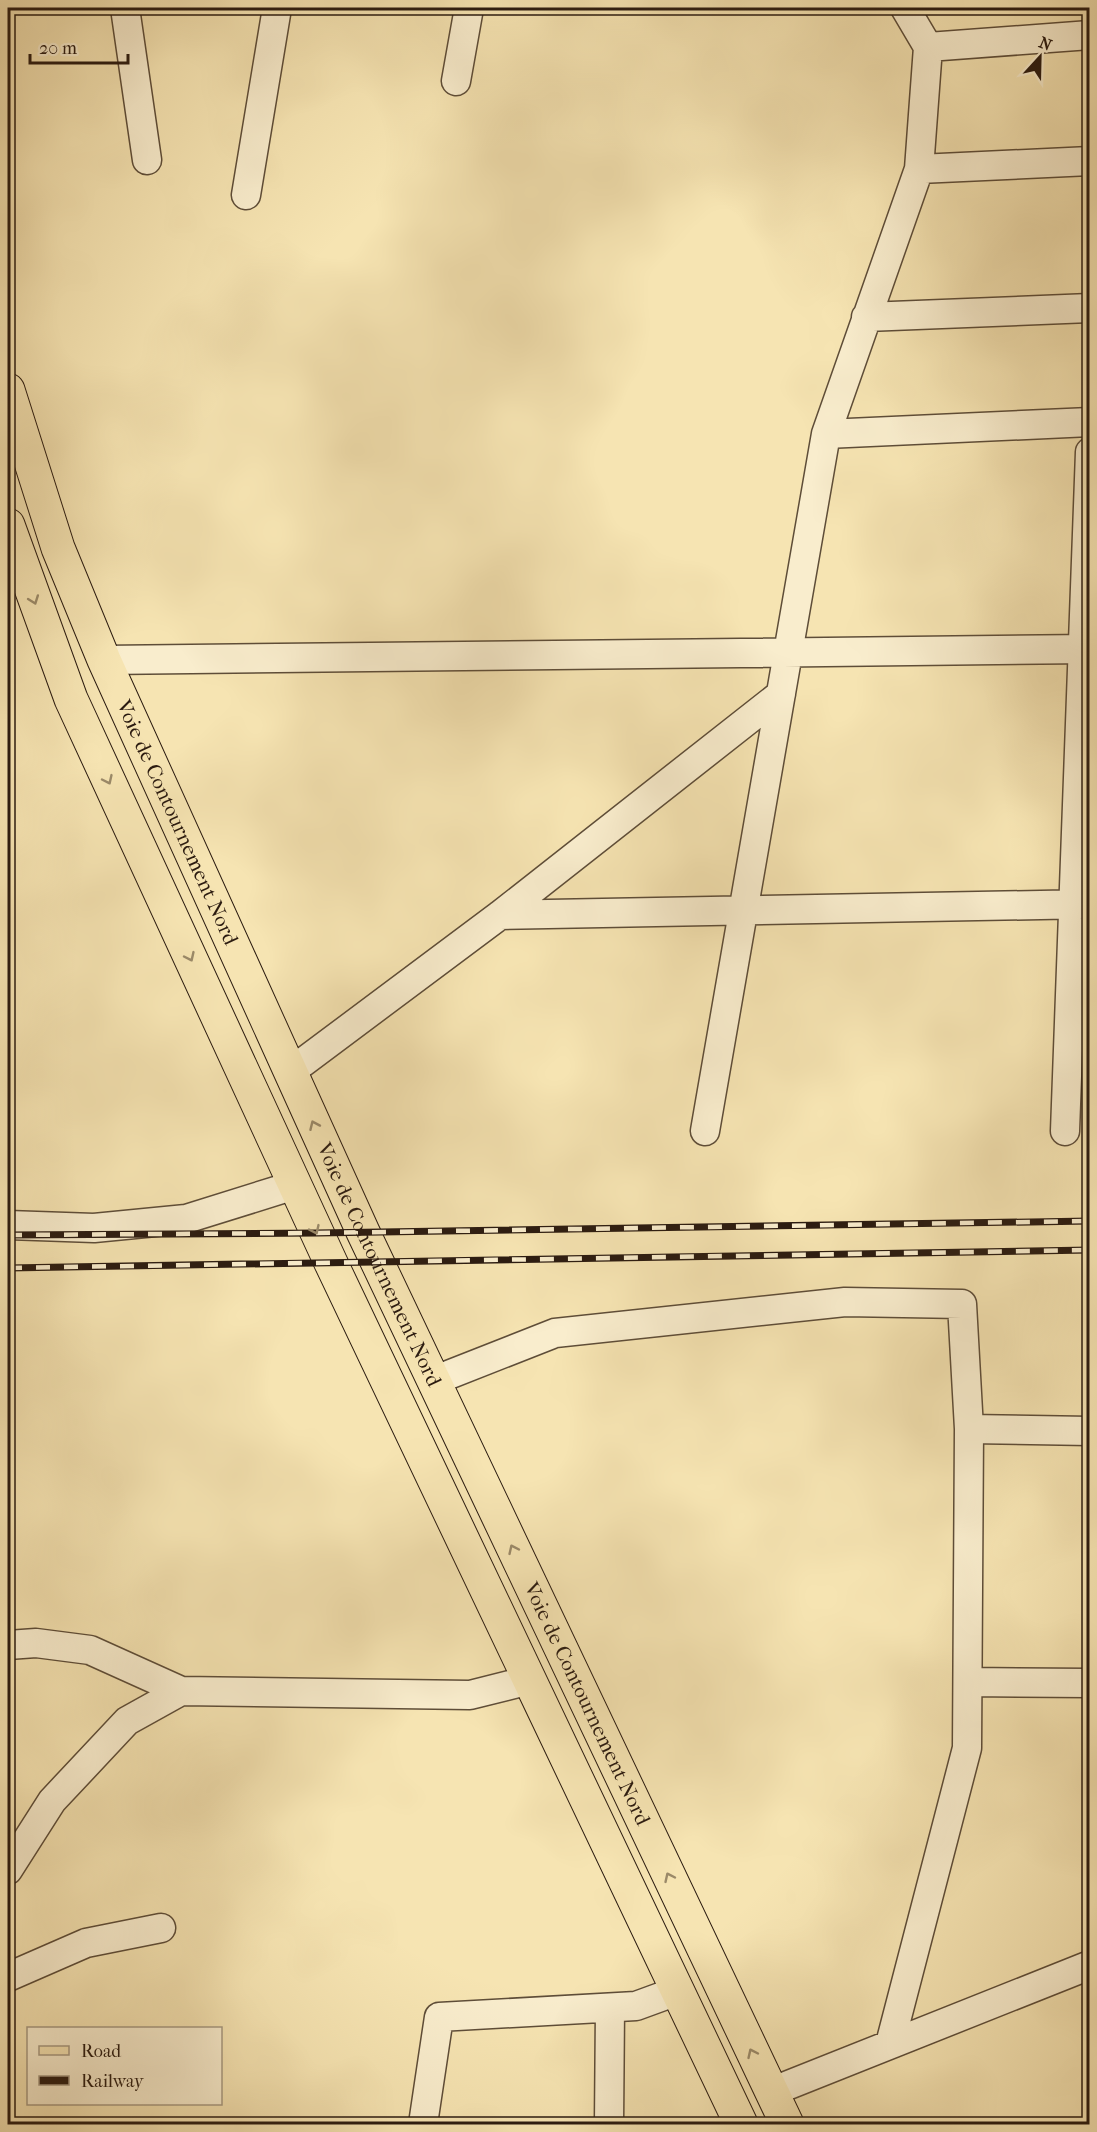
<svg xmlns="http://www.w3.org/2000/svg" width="1097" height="2132" font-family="'IM FELL French Canon',serif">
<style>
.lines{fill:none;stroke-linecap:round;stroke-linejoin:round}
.street-casing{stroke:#5e4d38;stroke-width:31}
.primary-casing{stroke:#2b1b10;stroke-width:35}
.street{stroke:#f9edcd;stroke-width:28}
.primary{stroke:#f6e4b2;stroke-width:33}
.rail-casing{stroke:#2b1b10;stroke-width:7}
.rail{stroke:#f9edcd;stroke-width:4.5;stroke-dasharray:14;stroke-linecap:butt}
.oneway{stroke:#9b8a69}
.labels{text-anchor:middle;stroke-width:4.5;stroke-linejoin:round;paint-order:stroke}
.street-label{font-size:21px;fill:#2b1b10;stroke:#f9edcd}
</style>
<rect width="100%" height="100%" fill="#f6e4b2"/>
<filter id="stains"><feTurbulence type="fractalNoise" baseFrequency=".00333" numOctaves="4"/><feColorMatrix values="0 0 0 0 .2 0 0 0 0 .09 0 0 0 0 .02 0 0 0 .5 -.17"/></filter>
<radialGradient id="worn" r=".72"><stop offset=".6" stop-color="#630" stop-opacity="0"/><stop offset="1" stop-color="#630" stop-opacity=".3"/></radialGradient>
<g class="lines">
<defs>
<path id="street" d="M125,8L147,160
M928,47L1090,35
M456,81L469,8
M919,169L1090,161
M246,195L277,8
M866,317L1090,308
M826,434L1090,422
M104,660L1090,649
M500,915L1090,904
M290,1072L500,915L781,694
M705,1131L826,434L919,169L928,47L905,8
M1065,1131L1090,452
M8,1225L94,1228L186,1219L295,1185
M433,1381L555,1333L845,1302L962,1304L969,1429L967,1748L890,2044
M969,1429L1090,1431
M8,1645L36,1643L90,1650L181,1691
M968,1682L1090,1683
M8,1870L52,1801L127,1721L181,1691L470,1695L530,1680
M8,1977L86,1943L161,1928
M771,2092L1090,1965
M423,2124L439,2017L636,2006L677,1991
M609,2124L610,2008"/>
<g id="primary">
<path id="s1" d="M8,390L58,548L104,660L363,1232L787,2124"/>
<path d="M8,525L71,699L331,1263L741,2124"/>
</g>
</defs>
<use href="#street" class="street-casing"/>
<use href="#primary" class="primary-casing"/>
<use href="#street" class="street"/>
<use href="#primary" class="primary"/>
<defs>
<path id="rail" d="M8,1235L317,1233L1090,1221
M8,1268L1090,1250"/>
</defs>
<use href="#rail" class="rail-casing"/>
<use href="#rail" class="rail"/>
</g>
<defs><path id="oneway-chevron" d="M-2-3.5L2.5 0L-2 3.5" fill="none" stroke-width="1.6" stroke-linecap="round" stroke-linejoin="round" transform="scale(1.5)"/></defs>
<g class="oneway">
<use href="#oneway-chevron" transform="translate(34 600) rotate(70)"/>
<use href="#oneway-chevron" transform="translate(108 780) rotate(65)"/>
<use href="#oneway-chevron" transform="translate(190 957) rotate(65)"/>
<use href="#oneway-chevron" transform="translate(314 1125) rotate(-114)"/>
<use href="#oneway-chevron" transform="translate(315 1230) rotate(65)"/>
<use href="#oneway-chevron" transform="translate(513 1549) rotate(-115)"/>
<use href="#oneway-chevron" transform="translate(669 1877) rotate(-115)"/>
<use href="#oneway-chevron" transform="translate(752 2053) rotate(-115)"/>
</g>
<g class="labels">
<g class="street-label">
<text dy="7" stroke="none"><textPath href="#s1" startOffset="465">Voie de Contournement Nord</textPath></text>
<text dy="7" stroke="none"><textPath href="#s1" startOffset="951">Voie de Contournement Nord</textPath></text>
<text dy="7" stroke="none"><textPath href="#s1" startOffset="1437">Voie de Contournement Nord</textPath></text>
</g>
</g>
<rect width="1097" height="2132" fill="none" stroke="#f6e4b2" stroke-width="30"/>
<rect x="9" y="9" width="1079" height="2114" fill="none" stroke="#2b1b10" stroke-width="3"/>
<rect x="15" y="15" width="1067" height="2102" fill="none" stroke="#2b1b10" stroke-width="1.5"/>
<rect x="27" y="2027" width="195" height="78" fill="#f9edcd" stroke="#a79981" stroke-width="1.5"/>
<rect x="39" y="2046" width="30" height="9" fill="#f6e4b2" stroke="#a79981" stroke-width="1.5"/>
<text x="81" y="2057" font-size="18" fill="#2b1b10">Road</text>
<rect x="39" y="2076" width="30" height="9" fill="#2b1b10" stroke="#a79981" stroke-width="1.5"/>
<text x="81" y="2087" font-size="18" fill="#2b1b10">Railway</text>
<g transform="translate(1040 57) rotate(22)" stroke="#f9edcd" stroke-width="4.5" paint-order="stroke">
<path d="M0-4.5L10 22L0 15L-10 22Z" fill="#2b1b10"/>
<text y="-9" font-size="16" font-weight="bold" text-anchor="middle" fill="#2b1b10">N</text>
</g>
<path d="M30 54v9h98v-9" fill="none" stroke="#2b1b10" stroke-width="3"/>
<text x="39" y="54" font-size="18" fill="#2b1b10" stroke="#f9edcd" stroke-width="4.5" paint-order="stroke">20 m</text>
<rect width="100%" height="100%" filter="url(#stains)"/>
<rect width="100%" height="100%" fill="url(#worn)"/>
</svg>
